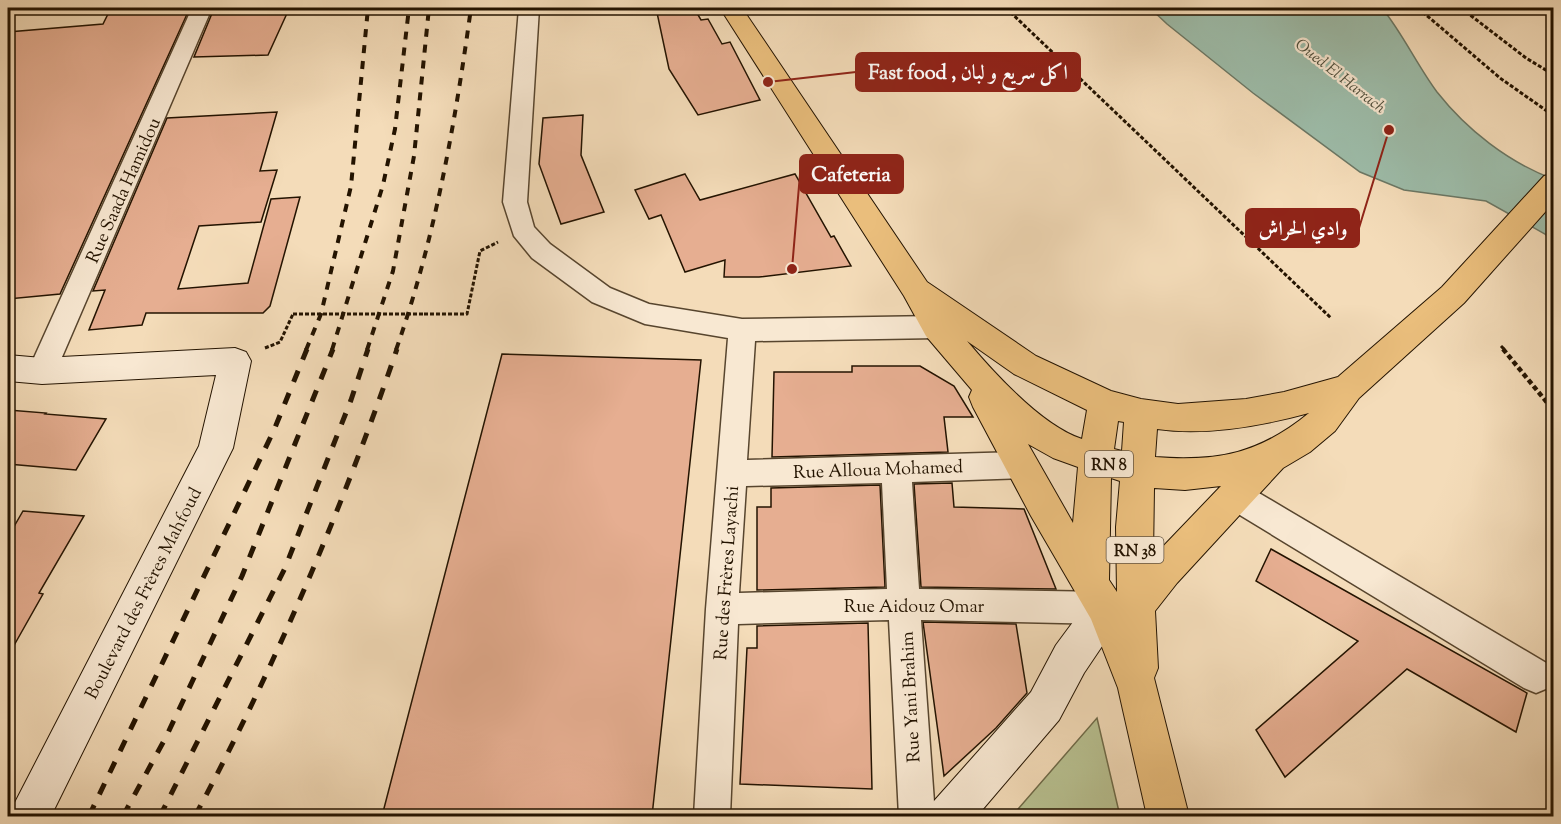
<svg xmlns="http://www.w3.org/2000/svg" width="1561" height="824" font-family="'Sorts Mill Goudy',Amiri,serif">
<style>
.green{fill:#b8c191;stroke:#6e6a48;stroke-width:1.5}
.water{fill:#9dbca9;stroke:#6c7865;stroke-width:1.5}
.building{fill:#e6ae91;stroke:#231300;stroke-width:1.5}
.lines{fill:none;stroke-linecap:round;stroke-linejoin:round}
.street-casing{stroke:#57452e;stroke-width:3}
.secondary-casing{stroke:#231300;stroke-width:2}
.primary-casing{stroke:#231300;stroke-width:2}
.path-far1{stroke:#231300;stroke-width:3;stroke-dasharray:4 2;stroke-linecap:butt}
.path{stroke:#231300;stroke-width:4.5;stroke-dasharray:5 3;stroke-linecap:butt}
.street{fill:#f8e8d2;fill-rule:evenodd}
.secondary{fill:#f8e8d2;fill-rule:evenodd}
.primary{fill:#eabe7c;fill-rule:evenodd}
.rail-far1{stroke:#231300;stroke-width:4;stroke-dasharray:8 8;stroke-linecap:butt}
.rail{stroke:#231300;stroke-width:5;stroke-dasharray:12 12;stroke-linecap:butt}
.path-bridge{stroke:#231300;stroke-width:3;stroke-dasharray:4 2;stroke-linecap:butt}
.labels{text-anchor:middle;stroke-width:4.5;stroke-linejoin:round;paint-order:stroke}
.far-water-label{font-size:16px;font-style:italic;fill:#4e4e3b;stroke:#f8e8d2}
.shield{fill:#f8e8d2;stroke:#63533f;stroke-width:1.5}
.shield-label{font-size:16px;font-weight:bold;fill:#231300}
.street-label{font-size:18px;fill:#231300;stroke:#f8e8d2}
.leader{fill:none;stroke:#8f2418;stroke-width:2}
.callout-dot{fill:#8f2418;stroke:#f8e8d2;stroke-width:2}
.callout{fill:#8f2418;stroke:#8f2418;stroke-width:2}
.callout-label{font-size:20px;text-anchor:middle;font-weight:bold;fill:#fff}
</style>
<rect width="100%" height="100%" fill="#f4dcb9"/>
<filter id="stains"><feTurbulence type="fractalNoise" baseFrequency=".00333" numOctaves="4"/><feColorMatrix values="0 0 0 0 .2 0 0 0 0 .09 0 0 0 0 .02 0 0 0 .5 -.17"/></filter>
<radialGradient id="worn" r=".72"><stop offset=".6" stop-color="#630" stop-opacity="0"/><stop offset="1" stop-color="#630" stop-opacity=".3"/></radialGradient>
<path class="green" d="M1097,718L1120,816H1012Z"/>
<path class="water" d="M1150,8H1382C1403,34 1417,65 1437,92C1467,130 1508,162 1553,179V242L1545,234L1486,201L1404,190L1360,172L1253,93L1167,24Z"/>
<path class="building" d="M111,8H185L183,12H188L60,294L8,299V32L103,24Z
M656,8H694L701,20L708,19L722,44L730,42L760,100L698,115L669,69Z
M289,9L268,55L194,57L213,11Z
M277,112L260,171L277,170L261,222L199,226L178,289L248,283L271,199L300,197L270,306L263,313H146L142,325L89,330L105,290L93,291L167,118Z
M583,115L581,155L604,212L561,224L539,164L543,118Z
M685,174L700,200L795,174L831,237L834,236L851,266L759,277H724L725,260L685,272L661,215L649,219L635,190Z
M502,354L701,360L652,816H382Z
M852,366H920L954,386L973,417H944L948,452L772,457L774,372H852Z
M8,410L46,413L45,414L106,419L76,470L8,464Z
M952,483L954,507L1024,509L1056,589L921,587L914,484Z
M880,485L885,587L757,590V507H771V488Z
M23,511L84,516L39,593L43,594L8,656V537Z
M1271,549L1527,693L1516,732L1407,669L1285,777L1256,730L1358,641L1256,581Z
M923,622L1016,624L1027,693L996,728L944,776Z
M868,623L872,789L740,784L747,648H757V626Z"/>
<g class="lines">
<defs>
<path id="street" d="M192,8H212L56,371L52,379L42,382L32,379L28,371Z
M519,8H539L527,202L534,227L550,244L610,288L649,304L742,319L937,316L946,319L950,327L946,335L937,338L755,341L747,460L1022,452L1032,456L1037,465L1032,474L1022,478L912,482L919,589L1106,592L1117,597L1122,608L1117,619L1106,624L921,620L935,816H899L889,620L738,624L730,816H694L706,609L728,338L645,324L592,302L532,258L514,236L503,202ZM882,483L887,589L739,593L746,486Z
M1236,482L1247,486L1548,664L1553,676L1548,688L1536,693L1524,688L1225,506L1221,496L1225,486Z"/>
<path id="secondary" d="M235,348L246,352L251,361L233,448L228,458L51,816H8L199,446L216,375L42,384L8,381V355L42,358Z
M1106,590L1119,595L1125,608L1119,621L1084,673L1059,720L977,816H928L934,801L1031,692L1056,645L1093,595Z"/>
<path id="primary" d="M720,8H742L927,282L1036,356L1111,391L1141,399L1178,404L1246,399L1284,392L1338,377L1442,287L1544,176L1554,173V202L1464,303L1359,398L1335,431L1310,452L1283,468L1177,583L1155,611L1158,668L1154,678L1189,816H1147L1118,688L1091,619L1031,516L973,407L969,397L972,390L926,336L904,296ZM967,341L1014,374L1087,410L1082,439C1042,426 994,373 967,341ZM1309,413C1260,453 1219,462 1155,457L1157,429C1207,436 1261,426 1309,413ZM1118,421L1124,422L1122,451L1114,449ZM1028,444L1053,458L1078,467L1073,523ZM1111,478L1120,481L1116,527L1117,592L1109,580ZM1221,486L1153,557L1154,488L1185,490Z"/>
</defs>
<use href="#street" class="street-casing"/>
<use href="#secondary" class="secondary-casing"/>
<use href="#primary" class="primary-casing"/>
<path class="path-far1" d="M1006,8L1331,318
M1418,8L1500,78L1554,116
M1461,8L1526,58L1554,75
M424,314H467L480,251L498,242
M1501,346L1505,350
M265,348L280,342L293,314"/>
<path class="path" d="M1503,349L1554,411"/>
<use href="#street" class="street"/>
<use href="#secondary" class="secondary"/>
<use href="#primary" class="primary"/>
<path class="rail-far1" d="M306,350L321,314L351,186L368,8
M332,350L383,185L395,129L409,8
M367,350L393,271L414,156L429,8
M396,350C435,239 455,124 471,8"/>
<path class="rail" d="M89,816L274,430L307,349
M123,816L166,737L242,576L333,349
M160,816L285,568L351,400L368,349
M195,816C275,667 342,509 397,349"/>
<path class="path-bridge" d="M293,314H424"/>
</g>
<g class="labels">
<g class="far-water-label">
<text transform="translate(1341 75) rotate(38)" y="6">Oued El Harrach</text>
</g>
<g class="shield">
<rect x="1085" y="451" width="48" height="26" rx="4.5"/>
<rect x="1106.5" y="537" width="57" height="26" rx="4.5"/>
</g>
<g class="shield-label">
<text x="1109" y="470">RN 8</text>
<text x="1135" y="556">RN 38</text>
</g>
<g class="street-label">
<text transform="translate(123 190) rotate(-66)" y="6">Rue Saada Hamidou</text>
<text transform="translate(878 469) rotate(-2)" y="6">Rue Alloua Mohamed</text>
<text transform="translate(726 573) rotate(-86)" y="6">Rue des Frères Layachi</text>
<text transform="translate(143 593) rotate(-63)" y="6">Boulevard des Frères Mahfoud</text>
<text x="914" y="612">Rue Aidouz Omar</text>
<text transform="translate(910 697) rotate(-93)" y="6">Rue Yani Brahim</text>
</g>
</g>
<path class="leader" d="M768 82L856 72M792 269L800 174M1389 130L1359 228"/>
<g class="callout-dot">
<circle cx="768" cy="82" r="6"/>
<circle cx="792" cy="269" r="6"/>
<circle cx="1389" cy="130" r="6"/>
</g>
<g class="callout">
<rect x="856" y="53" width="224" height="38" rx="6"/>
<rect x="800" y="155" width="103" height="38" rx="6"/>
<rect x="1246" y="209" width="113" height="38" rx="6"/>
</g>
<g class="callout-label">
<text x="968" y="79">Fast food , اكل سريع و لبان</text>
<text x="851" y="181">Cafeteria</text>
<text x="1303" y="235">وادي الحراش</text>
</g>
<rect width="1561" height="824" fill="none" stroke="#f4dcb9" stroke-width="30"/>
<rect x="9" y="9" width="1543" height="806" fill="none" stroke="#231300" stroke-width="3"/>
<rect x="15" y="15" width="1531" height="794" fill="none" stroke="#231300" stroke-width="1.5"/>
<rect width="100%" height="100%" filter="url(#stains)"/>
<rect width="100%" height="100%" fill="url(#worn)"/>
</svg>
